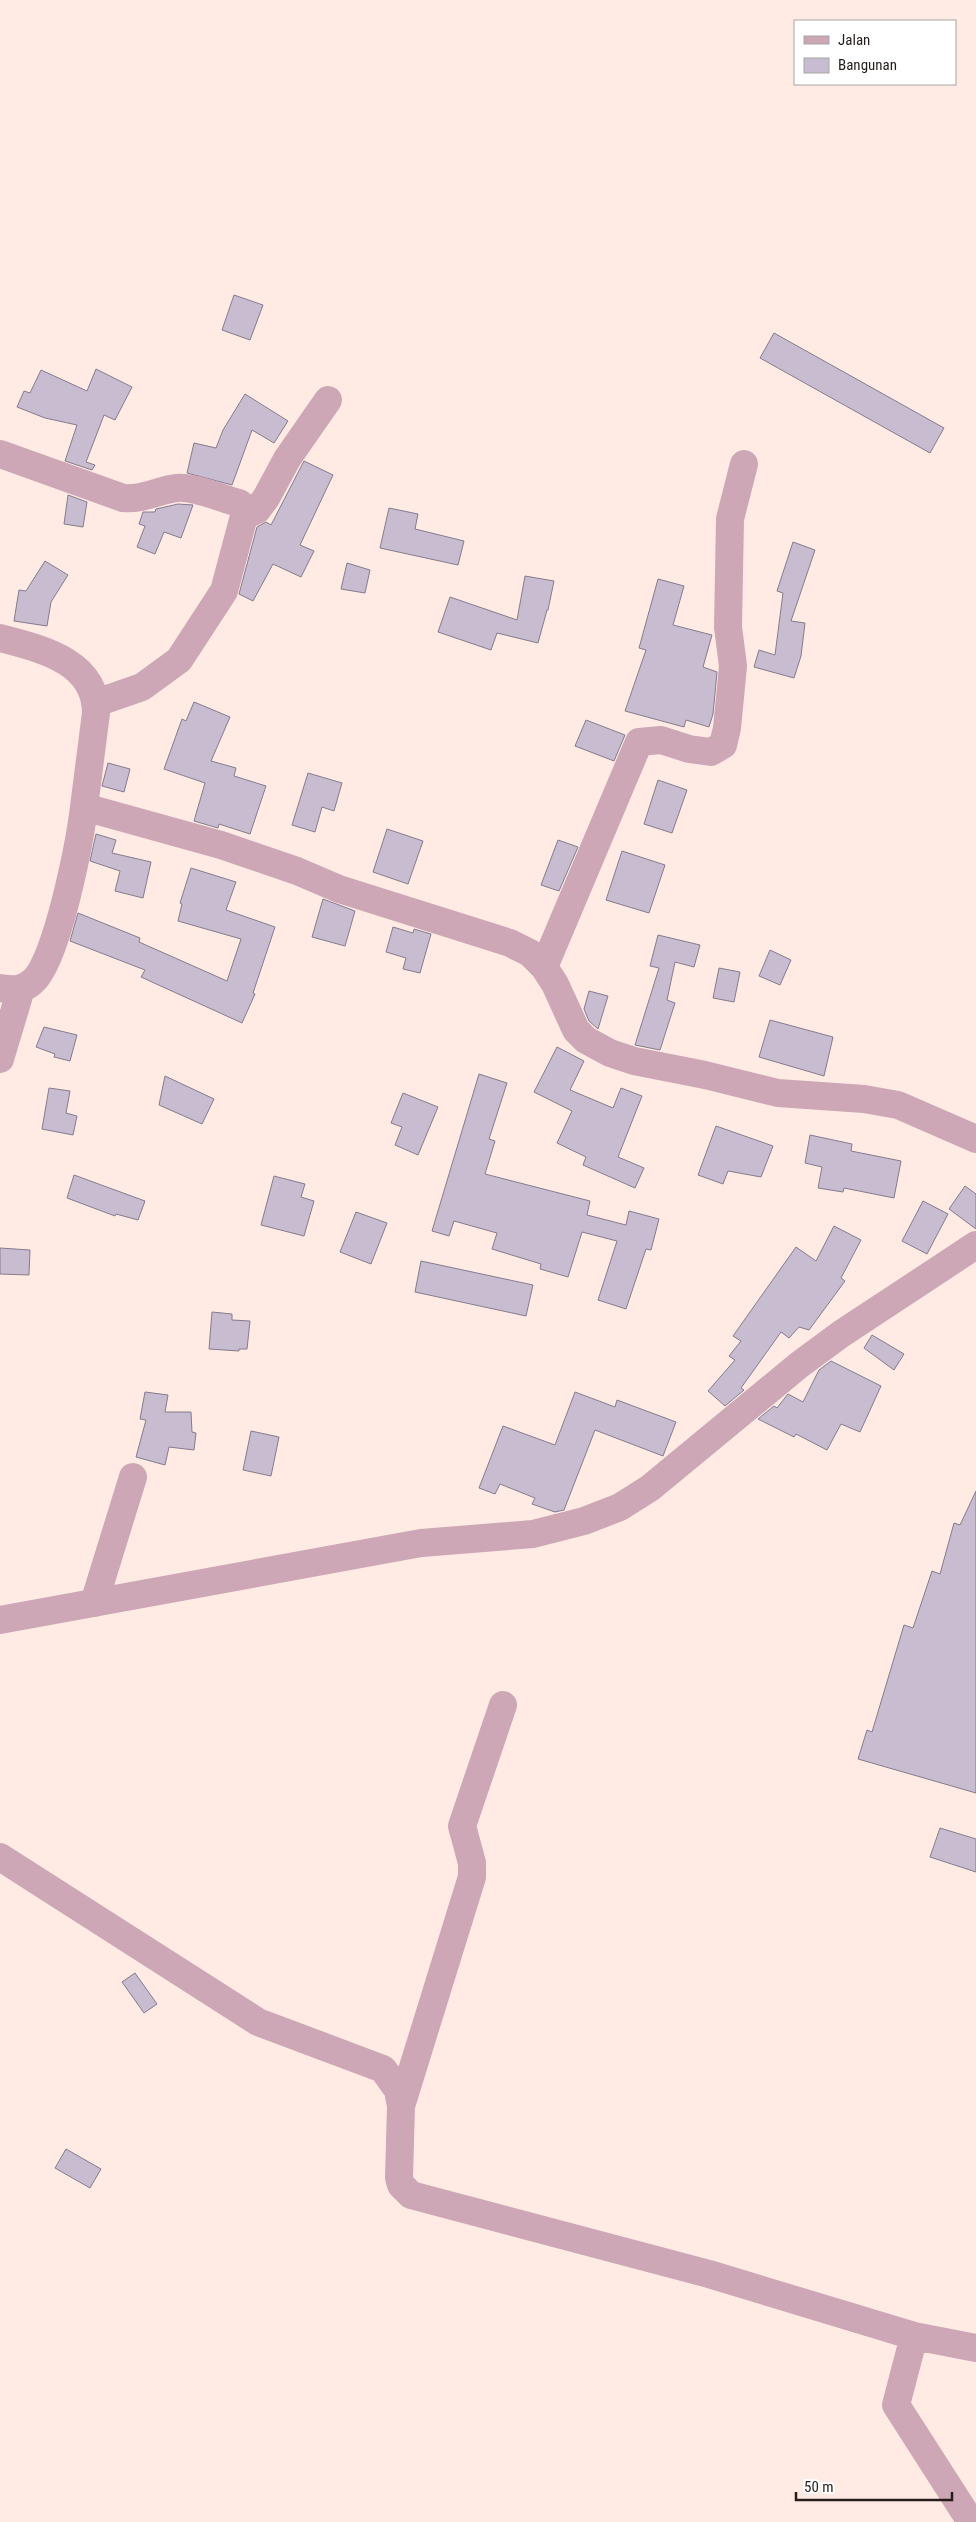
<svg xmlns="http://www.w3.org/2000/svg" width="976" height="2522" font-family="'Roboto Condensed',sans-serif">
<style>
.building{fill:#c8bdd0;stroke:#867b8d}
.lines{fill:none;stroke-linecap:round;stroke-linejoin:round}
.minor{stroke:#cda7b5;stroke-width:28}
</style>
<rect width="100%" height="100%" fill="#ffebe4"/>
<path class="building" d="M234,295L263,305L250,340L222,330Z
M774,333L944,428L930,453L760,358Z
M96,369L132,387L115,420L104,415L86,462L95,465L92,470L65,461L77,425L45,418L17,407L24,391L30,393L41,370L87,391Z
M245,394L288,421L274,443L252,430L232,485L187,473L194,443L216,448L223,430Z
M304,461L333,475L300,545L314,551L301,577L273,564L253,601L239,594L257,527L266,522L271,525Z
M68,495L87,502L83,527L64,524Z
M178,504L193,505L181,538L164,532L155,554L137,547L145,526L139,524L143,512H155L156,509Z
M389,508L418,514L415,529L464,541L458,565L380,548Z
M793,542L815,550L791,621L805,623L801,656L794,678L754,667L759,650L775,655L783,593L777,591Z
M45,561L68,575L51,602L47,626L14,621L19,590L26,591Z
M347,563L370,570L365,593L341,589Z
M525,576L554,581L548,610H547L538,643L497,633L491,650L438,632L450,597L517,620Z
M658,579L684,586L673,625L712,635L703,667L717,672L713,714L709,727L686,720L684,727L625,711L646,650L639,648Z
M194,702L230,717L211,761L236,768L234,776L266,786L250,834L219,824L218,828L194,821L205,783L164,769L182,719L186,721Z
M586,720L625,735L614,761L575,746Z
M108,763L130,769L124,792L102,786Z
M308,773L342,783L334,811L322,807L315,832L292,825Z
M658,780L687,790L672,833L644,824Z
M387,829L423,841L408,884L373,872Z
M96,834L116,840L112,853L151,862L143,898L115,891L120,871L90,861Z
M558,840L578,847L559,891L541,885Z
M622,851L665,865L649,913L606,900Z
M191,868L236,882L226,910L275,927L253,993L255,994L242,1023L141,977L145,970L70,941L78,913L140,938L139,942L227,981L241,939L178,921L182,904L180,903Z
M323,899L355,911L345,946L312,937Z
M393,927L413,933L414,929L431,934L420,973L403,969L406,958L386,952Z
M658,935L700,945L694,967L675,962L667,1000L675,1003L660,1050L635,1045L659,968L650,966Z
M770,950L791,960L780,985L759,976Z
M719,968L740,972L734,1002L713,998Z
M589,991L608,996L598,1029L589,1021L584,1009Z
M770,1020L833,1037L824,1076L759,1057Z
M44,1027L77,1035L70,1061L54,1057L55,1054L36,1047Z
M557,1047L584,1061L570,1090L613,1108L621,1088L642,1096L618,1157L644,1168L635,1188L583,1165L586,1157L557,1143L572,1111L534,1092Z
M479,1074L507,1083L489,1139L495,1141L485,1174L590,1201L587,1215L626,1225L629,1211L659,1219L651,1250L646,1249L626,1309L598,1300L617,1241L582,1232L568,1277L540,1269L541,1264L492,1249L497,1233L454,1221L449,1236L432,1231Z
M165,1076L214,1099L202,1124L159,1105Z
M49,1088L70,1091L66,1113L77,1116L73,1135L42,1129Z
M403,1093L438,1107L418,1155L395,1145L402,1127L391,1123Z
M716,1126L773,1146L761,1177L728,1171L723,1184L698,1175Z
M810,1135L852,1144L851,1151L901,1161L894,1198L844,1188L843,1192L818,1188L822,1167L805,1163Z
M74,1175L145,1201L138,1220L116,1214L115,1216L67,1198Z
M274,1176L305,1184L301,1197L314,1201L304,1236L261,1225Z
M965,1186L976,1194V1229L949,1209Z
M923,1201L948,1214L927,1254L902,1241Z
M356,1212L387,1223L371,1264L340,1252Z
M834,1226L861,1240L841,1278L845,1281L809,1330L799,1327L789,1338L781,1332L741,1388L744,1390L725,1406L708,1391L735,1360L729,1356L741,1341L733,1336L796,1247L816,1261Z
M0,1248L30,1250L29,1275L0,1274Z
M421,1261L533,1285L526,1316L415,1292Z
M212,1312L232,1314V1320L250,1321L247,1349H239V1351L209,1349Z
M872,1335L904,1354L894,1370L864,1348Z
M831,1361L881,1386L860,1432L841,1424L827,1450L796,1434L794,1437L758,1419L774,1406L777,1408L788,1394L803,1402L819,1370Z
M145,1392L168,1395L165,1412H191L192,1432L196,1433L194,1450L169,1447L165,1465L136,1457L146,1420L140,1419Z
M575,1392L615,1407L617,1400L676,1422L663,1456L595,1430L564,1510L555,1512L532,1504L535,1498L500,1484L495,1494L479,1488L503,1426L555,1445Z
M251,1431L279,1437L271,1476L243,1470Z
M976,1491V1793L858,1759L867,1730L872,1732L904,1625L913,1628L932,1571L940,1574L954,1523L960,1525Z
M940,1828L976,1839V1872L930,1857Z
M135,1973L157,2004L144,2013L122,1982Z
M66,2149L101,2169L90,2188L55,2168Z"/>
<g class="lines">
<path class="minor" d="M0,454L123,498C143,500 158,490 177,488C193,486 223,499 239,503L244,507V516L224,591L179,660L142,687L96,703
M244,516L257,510L266,498L287,459L328,400
M0,638C41,649 96,661 96,713L84,807L221,845L297,871L339,889L510,943L530,953L544,967L555,984L576,1030L586,1040L610,1053L634,1061L705,1075L778,1093L864,1099L898,1105L976,1139
M544,967L639,742L661,740L689,749L711,752L723,745L727,728L733,666L728,627L730,519L744,464
M0,988C12,990 22,991 32,982C57,963 80,840 84,807
M0,1059L21,989
M94,1603L133,1477
M0,1620L421,1543L533,1534L584,1521L620,1507L650,1488L799,1365L841,1334L976,1245
M0,1857L258,2022L383,2069L398,2090L401,2106L399,2178L401,2185L411,2195L709,2274L914,2336L976,2348
M401,2106L472,1877V1863L462,1826L503,1705
M914,2336L896,2405L971,2522"/>
</g>
<rect x="794" y="20" width="162" height="65" fill="#ffffff" stroke="#a8a5a3"/>
<rect x="804" y="36" width="25" height="8" fill="#cda7b5" stroke="#a8a5a3"/>
<text x="838" y="45" font-size="15" fill="#251d19">Jalan</text>
<rect x="804" y="58" width="25" height="15" fill="#c8bdd0" stroke="#a8a5a3"/>
<text x="838" y="70" font-size="15" fill="#251d19">Bangunan</text>
<path d="M796 2492v8h156v-8" fill="none" stroke="#251d19" stroke-width="2.5"/>
<text x="804" y="2492" font-size="15" fill="#251d19" stroke="#ffffff" stroke-width="4" paint-order="stroke">50 m</text>
</svg>
